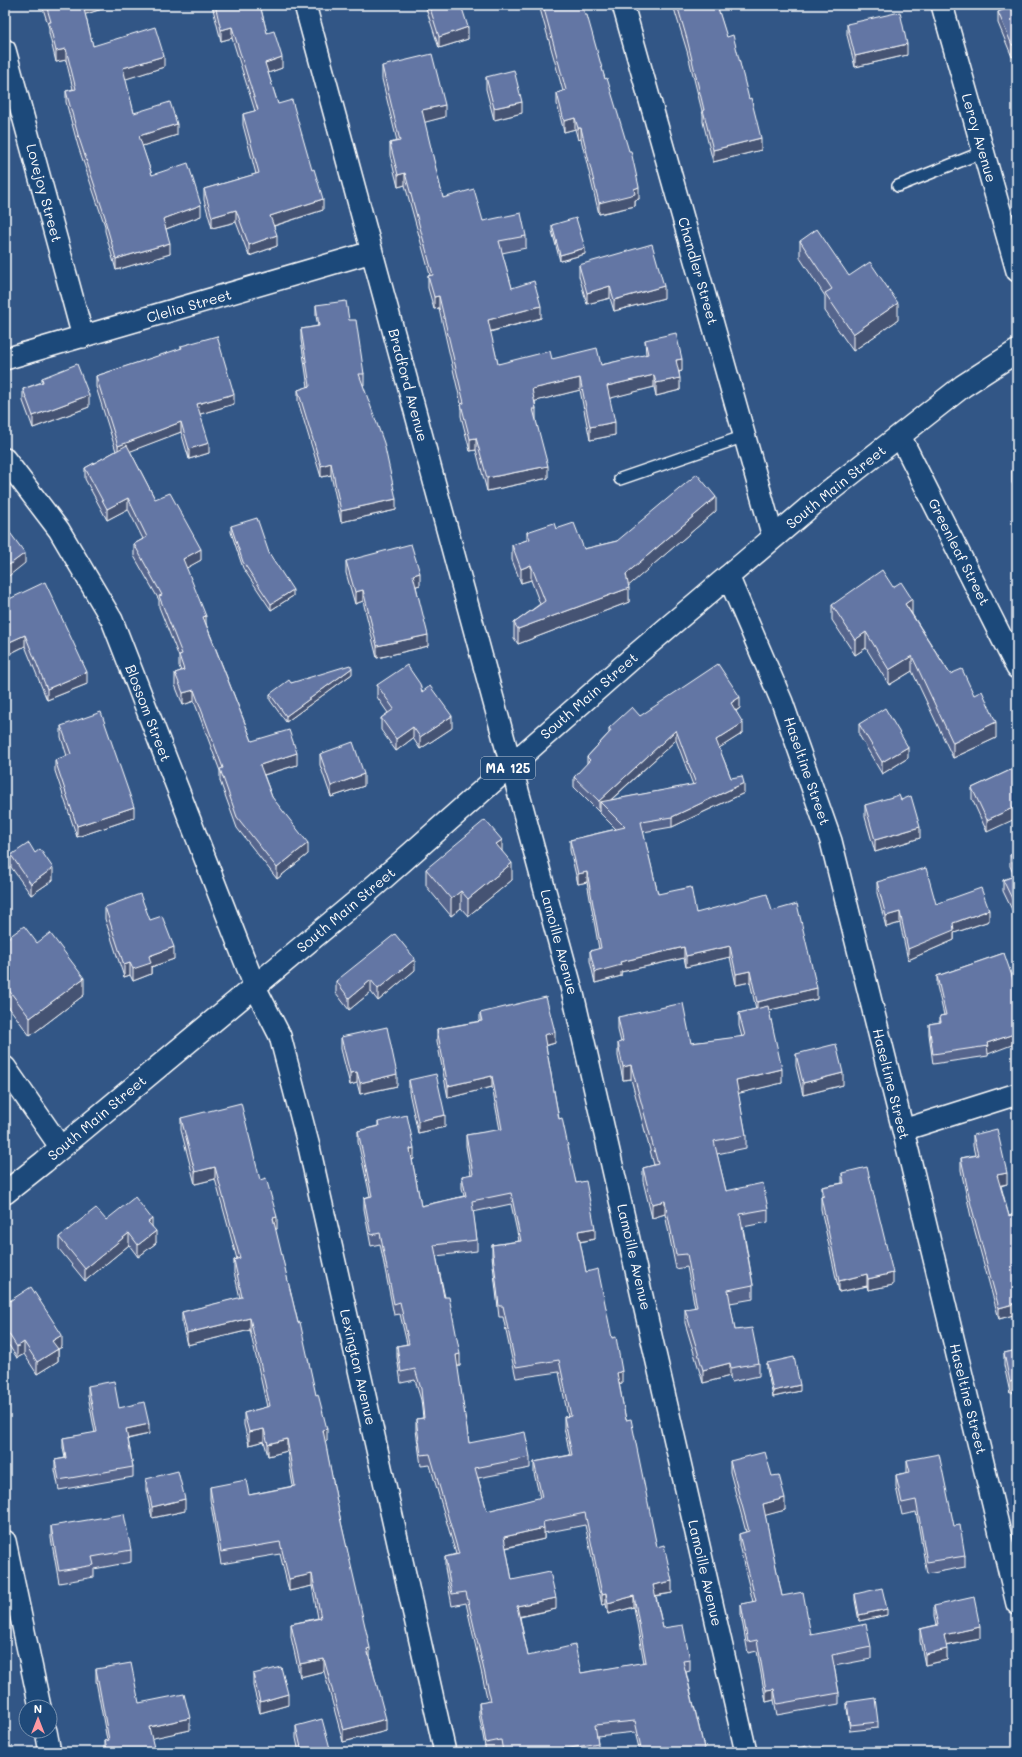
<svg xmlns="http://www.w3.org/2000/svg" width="1022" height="1757" font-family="Mali,sans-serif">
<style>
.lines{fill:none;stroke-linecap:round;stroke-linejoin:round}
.lane-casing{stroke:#fff;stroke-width:14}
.street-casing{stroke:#fff;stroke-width:24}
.primary-casing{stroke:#fff;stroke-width:25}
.lane{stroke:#1f4a7a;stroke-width:11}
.street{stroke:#1f4a7a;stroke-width:21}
.primary{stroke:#1f4a7a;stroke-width:22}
.wall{fill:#55658d;stroke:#fff;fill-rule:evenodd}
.shaded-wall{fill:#455373;stroke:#fff}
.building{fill:#6376a4;stroke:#fff;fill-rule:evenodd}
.labels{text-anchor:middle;stroke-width:3;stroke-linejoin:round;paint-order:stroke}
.shield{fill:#1f4a7a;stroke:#bcc9d7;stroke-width:1}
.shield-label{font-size:13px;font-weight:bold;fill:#fff}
.street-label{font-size:14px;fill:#fff;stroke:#1f4a7a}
</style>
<rect width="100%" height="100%" fill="#325686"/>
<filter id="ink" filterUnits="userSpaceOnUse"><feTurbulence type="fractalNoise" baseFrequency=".025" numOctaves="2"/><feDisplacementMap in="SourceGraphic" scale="8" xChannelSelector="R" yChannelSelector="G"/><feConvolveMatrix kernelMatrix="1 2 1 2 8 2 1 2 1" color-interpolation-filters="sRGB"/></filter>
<g filter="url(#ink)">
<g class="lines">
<defs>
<path id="lane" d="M898,186L983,152
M620,479L745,436"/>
<path id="street" d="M305,5L573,994L746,1752
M623,5L773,537
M942,5L1017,271
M5,50L83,337
M5,359L372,252
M900,436L1017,668
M5,459L59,530L112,620L255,987L280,1036L309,1147L445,1752
M728,576L782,702L831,841L903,1130L1017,1604
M5,1067L61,1148
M903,1130L1017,1094
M5,1541L40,1707
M46,1731L50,1752"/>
<path id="primary" d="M5,1193L44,1162L362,897L638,653L819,499L963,386L1017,351"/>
</defs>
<use href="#lane" class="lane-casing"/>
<use href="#street" class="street-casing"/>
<use href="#primary" class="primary-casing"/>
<use href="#lane" class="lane"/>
<use href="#street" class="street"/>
<use href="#primary" class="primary"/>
</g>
<path class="wall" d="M42,5H115L85,14L93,46L164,67L125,79L134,113L177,135L142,146L152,175L201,216L166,229L170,254L116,270L105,231V226L78,146L66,102V91L73,89L66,60L56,62L49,33V28Z
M212,5H260L267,33L282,68L268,73L278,104L323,210L274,226L277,246L249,256L236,222L212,228L204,200V189L256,174L243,125V114L255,111L232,38L221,41Z
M425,5H461L468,39L439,48Z
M539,5H582L585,15L605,79L639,199L635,200V206L599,214L581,139L578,140L575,129L564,132L557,104V93L563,91Z
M673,5H731L718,9L761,150L713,162L703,122V115L687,51Z
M1015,5L1012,57L998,23V12Z
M847,24L907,55L855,67L847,35Z
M382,66L445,117L424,122L443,198L483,221L526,236V248L502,253L512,288L541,318L490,332L498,364L552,359L601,365L646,355L645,340L682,371L679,372L680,390L656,396L654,387L609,398L615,435L590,440L580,390L535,401L536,409V421L548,478L487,491L476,450L470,451L461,416V404L439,308L434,309L428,288V276L430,275L405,185L398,187L390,155V143L397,141L382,79Z
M486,77L522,113L494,120L486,89Z
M552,225L585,254L560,261L552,231Z
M800,241L849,276L898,320L853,351L825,311V296L800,258Z
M579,265L664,298L614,311L610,298L587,304L579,276Z
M316,305L349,320L364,374V385H363L396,510L341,522L331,475L321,477L298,401V390L308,387L301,340V329L318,326L316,316Z
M181,346L234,404L200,414L209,453L189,459L181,432L130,451L155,499L201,560L186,568L206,624L252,741L297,765L264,775L272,797L308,854L277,879L237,828L220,781V771L194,701L183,705L175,685V673L181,671L179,666V657L159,607V600L134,556V544L143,539L128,509L107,520L85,479V468L116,451L96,387V376L181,349Z
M42,378L89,407L33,428L23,401V389L42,382Z
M1017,468V491L1012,483V471Z
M716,511L628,586L629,602L518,644L514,638V623L540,604L531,580L521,583L512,560V545L527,540V532L556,529L584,549L617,541Z
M231,526L269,553L293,596L271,610L243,568L231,532Z
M346,561L420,585L416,586L428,646L377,658L363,601L355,604L346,573Z
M893,587L912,614L950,674L974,695L996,738L953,758L912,671L889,685L866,648L855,655L832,620V605Z
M5,601L87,684L47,700L25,646L5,656Z
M352,674L286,722L270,700V694L291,683Z
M377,685L422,692L452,728L420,749L413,738L396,751L381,730V718L388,713L377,697Z
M740,708L736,711L743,733L719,748L731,778L744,793L672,827L643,832L658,894L696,913L772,911L817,999L769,1010L782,1083L738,1093L746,1135V1148L717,1154L726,1191L768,1209V1222L743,1227L753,1285V1299L730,1303L735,1330L759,1363V1376L731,1382L730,1376L703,1383L685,1323V1309L695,1308L687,1267L676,1269L665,1214L652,1218L643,1181V1168L654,1165L631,1079L623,1080L618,1056V1043L621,1042L618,1030V1017L691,1043L742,1037L739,1026V1013L756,1009L750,982L736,985L730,957L686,967L684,958L621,972V976L595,983L590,961V951L599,949L587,882L578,884L570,850V840L616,829L600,813V810L599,812L574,787V777L587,764V757L609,733V728L640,716ZM676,740L693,785L611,800Z
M859,724L908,758L882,774L859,735Z
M61,726L134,818L77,837L55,771V760L67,756L61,737Z
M320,754L364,786L331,797L320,765Z
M1017,767L987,832L972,799V788Z
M901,800L920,838L875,852L865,817V805Z
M502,851L512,880L468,916L461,908L451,916L426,886V869Z
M1017,852V920L1003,891V880L1014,876L1010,866V855Z
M35,853L53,880L31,895L11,867V855Z
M877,882L936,904L989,921L954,933V940L908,960L900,923L886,927L877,893Z
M105,907L150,920L174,959L151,967V974L133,981L130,975L124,977L105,919Z
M5,940L37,943L84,995L30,1036L5,1002Z
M1004,953L988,1056L933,1064L929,1034V1024L940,1022V1016L944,1015L937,986V976Z
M415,970L378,1001L371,992L349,1010L336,993V981Z
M480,1013L555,1043L546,1046L559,1119L576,1183L595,1239L580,1242L586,1272L612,1338L622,1383H619L626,1420L657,1547L672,1593L656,1596L663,1628L690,1660V1671L686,1672L705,1752H640L635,1732L597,1736L598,1743V1752H501V1751L486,1752L479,1714V1703L488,1702L466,1603L452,1606L445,1568V1557L456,1554L430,1465L421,1466L416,1430V1419L423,1418L421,1400L415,1380L401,1383L397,1357V1346L407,1344L400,1314L394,1315L380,1244L371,1246L364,1209V1198L370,1196L358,1142V1131L378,1126V1122L414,1159L412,1160L421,1206L464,1196L462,1188V1176L471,1175L466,1146V1135L500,1130L492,1087L448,1098L437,1041V1029L480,1021ZM511,1204L519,1241L492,1245V1256L499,1317H503L516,1378L559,1372L568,1417H564V1428L570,1455L534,1462V1473L540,1498L487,1511L478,1478L530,1468V1457L469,1443L457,1366H460L436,1256L477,1251V1240L473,1212ZM585,1525L602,1605L606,1604L608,1614L634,1607L644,1663L581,1673L528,1656L520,1617L556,1609L512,1580L506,1548L544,1539V1533Z
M341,1037L397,1086L360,1094L357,1083L350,1085L341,1049Z
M796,1054L843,1085L803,1095L796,1066Z
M409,1080L445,1127L418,1133L409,1092Z
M181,1118L260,1180L277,1229H275L327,1441L325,1442L341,1522L386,1731L343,1742L324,1671L300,1677L291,1637V1624L318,1618L312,1586L289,1591L280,1554L221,1564L210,1499V1487L249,1495L293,1486L287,1451L268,1456L264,1441L249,1445L244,1425V1413L267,1407L250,1330L187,1345L182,1324V1312L240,1298L234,1272V1260L237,1259L215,1179L195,1184L181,1130Z
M973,1135L1007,1184L1001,1186L1009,1216L1017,1213V1314L999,1319L971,1217L961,1170V1158L975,1155L973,1146Z
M842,1173L893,1285L868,1290L867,1286L839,1292L821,1209V1197L822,1196V1187L842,1183Z
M106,1220L152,1226L156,1243L138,1257L129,1245L85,1281L59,1249V1237Z
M5,1304L62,1347L58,1349V1361L37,1374L24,1354L17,1358L5,1339Z
M1017,1350L1010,1393L1004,1365V1353Z
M767,1363L800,1391L773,1397L767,1369Z
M88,1386L119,1408L149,1434L128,1439L133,1467V1477L59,1490L55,1470V1460L65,1458L63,1448V1438L95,1433L88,1396Z
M907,1460L954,1526L965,1556V1567L927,1574L916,1512L902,1515L896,1487V1475L907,1473Z
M730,1461L772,1476L785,1510L765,1515L782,1596L811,1635L871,1647V1659L834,1666L839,1693V1704L777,1715L774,1700L766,1702L757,1651L748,1653L741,1615V1604L753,1602L739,1545V1534L746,1532L730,1472Z
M146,1479L185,1511L152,1518L146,1490Z
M51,1526L131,1550V1562L94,1569V1577L59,1583L51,1538Z
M855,1594L887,1615L859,1621L855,1600Z
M934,1606L980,1639L946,1646L947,1660L925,1665L920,1641V1629L936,1625L934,1617Z
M96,1669L139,1703L190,1730L151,1738L155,1752H105V1741L107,1740L96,1681Z
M253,1674L288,1705L260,1713L253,1686Z
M847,1702L878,1722V1728L850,1731L847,1708Z
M296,1726L331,1752H299L296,1738Z"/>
<path class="shaded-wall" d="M83,5H115L83,15Z
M516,5H534L516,9Z
M715,5H731L715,10Z
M232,27V38L221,41V30Z
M468,27V39L439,48V37Z
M1017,43V55L1012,57V45Z
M907,44V55L855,67V56Z
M66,49V60L56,62V51Z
M164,56V67L123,80V68Z
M282,57V68L265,74V63Z
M522,102V113L494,120V108Z
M445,105V117L422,123V110Z
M575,118V129L564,132V121Z
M177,124V135L139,147V136Z
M578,128H581V139L578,140Z
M761,138V150L713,162V150Z
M405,173V185L398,187V175Z
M639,187V199L635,200V206L599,214V203Z
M323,199V210L270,227V216Z
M201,205V216L163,230V219Z
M236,210V222L212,228V217Z
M277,235V246L249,256V245Z
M170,243V254L116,270V259Z
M585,248V254L560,261V255Z
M610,286V298L587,304V293Z
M664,286V298L614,311V300Z
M439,296V308L434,309V297Z
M898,303V320L853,351V334Z
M541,306V318L488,332V320Z
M682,359V371L676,372V360Z
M654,375V387L607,399V386Z
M580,378V390L532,402V389Z
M680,378V390L656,396V383Z
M234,394V404L197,415V404Z
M89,395V407L33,428V416Z
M181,422V432L118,456V446Z
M615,422V435L590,440V427Z
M476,438V450L470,451V439Z
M209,443V453L189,459V449Z
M331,463V475L321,477V466Z
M548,466V478L487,491V478Z
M716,497V511L626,588V574Z
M128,498V509L107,520V509Z
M396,499V510L341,522V511Z
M201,549V560L183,570V559Z
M25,553V563L5,579V568Z
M531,565V580L521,583V569Z
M420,573V585L413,587V575Z
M629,588V602L518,644V629Z
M293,590V596L271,610V604Z
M363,590V601L355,604V592Z
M912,599V614L905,604Z
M206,616V627L203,617Z
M866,632V648L855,655V640Z
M25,635V646L5,656V644Z
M428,635V646L377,658V646Z
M912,656V671L889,685V670Z
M352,668V674L286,722V716Z
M87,672V684L47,700V689Z
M194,690V701L183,705V693Z
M740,697V708L731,714V703Z
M452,716V728L420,749V737Z
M996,722V738L953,758V743Z
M743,723V733L716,750V740Z
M413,727V738L396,751V739Z
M676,730V740L604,806L600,802V810L599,812V801Z
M908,747V758L882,774V762Z
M297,753V765L260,776V765Z
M364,774V786L331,797V786Z
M744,783V793L672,827V817Z
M1017,806V818L987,832V820Z
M134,807V818L77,837V826Z
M920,827V838L875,852V840Z
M502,840V857L496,844Z
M308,843V854L277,879V868Z
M512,863V880L468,916V899Z
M53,868V880L31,895V884Z
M587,872V882L578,884V874Z
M461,891V908L451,916V899Z
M989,910V921L954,933V940L908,960V949L953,923Z
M900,912V923L886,927V916Z
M730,946V957L686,967V956Z
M174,947V959L151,967V974L133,981V969L149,956Z
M684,947V958L621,972V976L595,983V972L620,962Z
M415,959V970L378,1001V989Z
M130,963V975L124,977V965Z
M750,971V982L736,985V974Z
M84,978V995L30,1036V1018Z
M371,980V992L349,1010V998Z
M817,988V999L757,1013V1002Z
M555,1032V1043L544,1046V1035Z
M1017,1033V1043L988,1054L987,1043Z
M631,1065V1079L623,1080V1067Z
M782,1069V1083L736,1094V1080Z
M357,1072V1083L350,1085V1073Z
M843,1073V1085L803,1095V1083Z
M397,1074V1086L360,1094V1083Z
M492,1076V1087L448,1098V1086Z
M445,1115V1127L418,1133V1121Z
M414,1148V1159L410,1160V1149Z
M215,1167V1179L195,1184V1172Z
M1007,1173V1184L997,1186V1175Z
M665,1201V1214L652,1218V1204Z
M277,1217V1229L273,1230V1218Z
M152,1219V1231L148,1222Z
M595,1228V1239L578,1242V1231Z
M156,1231V1243L138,1257V1245Z
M129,1233V1245L85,1281V1269Z
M893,1273V1285L868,1290V1279Z
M867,1274V1286L839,1292V1281Z
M1017,1303V1314L999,1319V1308Z
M250,1318V1330L187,1345V1333Z
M62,1335V1347L52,1352V1341Z
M24,1342V1354L17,1358V1347Z
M58,1349V1361L37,1374V1362Z
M460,1354V1366H456V1355Z
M730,1363V1376L703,1383V1370Z
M622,1371V1383L617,1384V1373Z
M1017,1380V1392L1010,1393V1382Z
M800,1385V1391L773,1397V1391Z
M149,1424V1434L126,1439V1429Z
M264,1429V1441L249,1445V1432Z
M327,1429V1441L323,1442V1430Z
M287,1439V1451L268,1456V1444Z
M785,1498V1510L763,1516V1504Z
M185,1499V1511L152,1518V1507Z
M544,1528V1539L504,1548V1537Z
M312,1574V1586L289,1591V1579Z
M672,1581V1593L653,1596V1585Z
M606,1593V1604L602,1605V1594Z
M634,1596V1607L608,1614V1603Z
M556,1598V1609L517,1617V1606Z
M887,1609V1615L859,1621V1615Z
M980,1627V1639L944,1646V1635Z
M370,1648V1660L367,1649Z
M947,1649V1660L925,1665V1654Z
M324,1659V1671L300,1677V1664Z
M774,1689V1700L766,1702V1690Z
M288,1694V1705L260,1713V1702Z
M190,1718V1730L149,1739V1727Z
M386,1719V1731L343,1742V1730Z"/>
<path class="building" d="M46,5H83L93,46L155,27L164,56L123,68L134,113L170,102L177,124L139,136L152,175L188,163L201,205L163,219L170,243L116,259L105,220H106L78,135L66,91L76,89L66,49L56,51L49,22H51Z
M215,5H260L267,33L274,31L282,57L265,63L278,104L292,100L312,170L314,169L323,199L270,216L277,235L249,245L236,210L212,217L204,189L259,173L243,114L258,110L232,27L221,30Z
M429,5H461L468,27L439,37Z
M543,5H582L585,15H587L605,79L607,78L629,151H631L639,187L634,189L635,194L599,203L581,128H578L575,118L564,121L557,93L566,90Z
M677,5H717L727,37L733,35L749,99L751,98L761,138L713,150L703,110H704L687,39Z
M1015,5H1017V43L1012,45L998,12Z
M900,12L907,44L855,56L847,24Z
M432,54L445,105L422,110L443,198L474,189L483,221L521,213L526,236L499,241L512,288L534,281L541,306L488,320L498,364L550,351L552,359L597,348L601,365L648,354L645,340L676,333L682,359L676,360L680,378L656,383L654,375L607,386L615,422L590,427L580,378L532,389L536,409H533L548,466L487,478L476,438L470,439L461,404L464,403L439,296L434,297L428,276L433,275L405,173L398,175L390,143L400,141L382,66Z
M514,70L522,102L494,108L486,77Z
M576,218L585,248L560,255L552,225Z
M817,229L849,276L870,262L898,303L853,334L825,293L832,289L800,241Z
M652,244L664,286L614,300L610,286L587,293L579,265Z
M346,301L349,320H356L364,374H359L384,443L396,499L341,511L331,463L321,466L298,390L310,386L301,329L319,326L316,305Z
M217,336L234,394L197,404L209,443L189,449L181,422L118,446L96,376L182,348L181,346Z
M77,364L89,395L33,416L23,389L43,382L42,378Z
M127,445L155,499L170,493L201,549L183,559L206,616L203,617L252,741L289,730L297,753L260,765L272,797L308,843L277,868L237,817L220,769L223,768L194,690L183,693L175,673L184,670L179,655L182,654L159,596L162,595L134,544L147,537L128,498L107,509L85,468Z
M1017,468V479L1012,471Z
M697,474L716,497L626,574L629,588L518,629L514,623L545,601L531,565L521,569L512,545L530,539L527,532L554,523L556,529L574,523L584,549L617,541Z
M257,518L269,553L293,590L271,604L243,562L231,526Z
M5,526L25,553L5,568Z
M411,544L420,573L413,575L428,635L377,646L363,590L355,592L346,561Z
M882,570L893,587L901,582L912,599L905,604L950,674L962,669L974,695L982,691L996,722L953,743L912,656L889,670L866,632L855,640L832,605Z
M45,582L87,672L47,689L25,635L5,644V601Z
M718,664L740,697L731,703L743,723L716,740L731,778L742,776L744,783L672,817L641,822L658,894L691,887L696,913L767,894L772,911L797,904L817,988L757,1002L750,971L736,974L730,946L686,956L684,947L620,962L621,965L595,972L590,951L601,948L587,872L578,874L570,840L625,827L600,802L696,784L676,730L599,801L574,777L590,760L587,757L611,731L609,728L632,707L640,716Z
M350,665L352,668L286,716L270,694L289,680L291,683Z
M407,665L420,684L422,692L430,686L452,716L420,737L413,727L396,739L381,718L394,709L377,685Z
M885,708L908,747L882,762L859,724Z
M101,712L134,807L77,826L55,760L71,754L61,726Z
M353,742L364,774L331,786L320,754Z
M1017,767V806L987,820L972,788Z
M899,795L901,800L911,796L920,827L875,840L865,805Z
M485,820L502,840L496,844L512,863L468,899L461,891L451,899L426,869Z
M29,843L35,853L40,849L53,868L31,884L11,855Z
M1017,852V872L1010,855Z
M926,868L936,904L981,888L989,910L953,923L954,930L908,949L900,912L886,916L877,882Z
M1017,875V909L1003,880Z
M140,894L150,920L162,916L174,947L149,956L151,963L133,969L130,963L124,965L105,907Z
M24,926L37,943L50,933L84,978L30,1018L5,985V967L7,965L5,962V940Z
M395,934L415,959L378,989L371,980L349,998L336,981Z
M1004,953L1017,991V1033L987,1043L988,1046L933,1054L929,1024L941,1022L940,1016L946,1015L937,976Z
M546,997L555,1032L544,1035L559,1119L562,1118L576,1183L586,1181L595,1228L578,1231L586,1272L598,1269L612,1338L616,1337L622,1371L617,1373L626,1420L631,1419L657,1547L664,1545L672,1581L653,1585L663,1628L683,1625L690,1660L683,1661L705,1752H642L635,1721L595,1725L598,1743L548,1752H503L501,1740L486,1743L479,1703L491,1701L466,1592L452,1594L445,1557L459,1554L430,1454L421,1455L416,1419L424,1418L421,1389L415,1369L401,1372L397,1346L409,1344L400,1302L394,1304L380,1233L371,1235L364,1198L372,1196L358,1131L379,1126L378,1122L407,1115L414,1148L410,1149L421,1206L466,1196L462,1176L473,1174L466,1135L502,1129L492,1076L448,1086L437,1029L482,1021L480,1013ZM511,1193L521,1241L492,1245L499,1306H503L516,1367L559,1360L571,1416L564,1417L572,1455L534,1462L542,1497L487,1511L475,1468L530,1457L525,1432L469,1443L456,1355L460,1354L449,1297H444L434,1245L477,1240L472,1201ZM585,1513L602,1594L606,1593L608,1603L634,1596L646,1662L581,1673L575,1645L528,1656L517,1606L556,1598L550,1572L512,1580L504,1537L544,1528L543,1522Z
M683,1003L691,1043L745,1036L739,1013L768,1006L782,1069L736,1080L746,1135L714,1141L726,1191L763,1183L768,1209L740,1214L753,1285L728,1290L735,1330L752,1328L759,1363L731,1368L730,1363L703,1370L685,1309L697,1307L687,1254L676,1255L665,1201L652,1204L643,1168L658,1164L631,1065L623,1067L618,1043L623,1041L618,1017Z
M387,1027L397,1074L360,1083L357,1072L350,1073L341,1037Z
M836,1044L843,1073L803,1083L796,1054Z
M436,1074L445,1115L418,1121L409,1080Z
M241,1103L260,1180L266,1178L277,1217L273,1218L298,1323L300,1322L316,1395L318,1394L327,1429L323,1430L341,1522L370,1648L367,1649L386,1719L343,1730L324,1659L300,1664L291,1624L321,1618L312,1574L289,1579L280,1542L221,1552L210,1487L246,1480L249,1495L295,1486L287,1439L268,1444L264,1429L249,1432L244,1413L270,1406L250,1318L187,1333L182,1312L242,1297L234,1260L240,1258L215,1167L195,1172L181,1118Z
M997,1129L1007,1173L997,1175L1009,1216L1017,1213V1303L999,1308L971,1205L961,1158L978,1155L973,1135Z
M867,1167L893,1273L868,1279L867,1274L839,1281L821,1197L824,1196L822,1187L844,1183L842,1173Z
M135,1197L152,1219L148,1222L156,1231L138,1245L129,1233L85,1269L59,1237L96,1208L106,1220Z
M31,1287L62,1335L52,1341L58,1349L37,1362L24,1342L17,1347L5,1328V1304Z
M1017,1350V1380L1010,1382L1004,1353Z
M794,1357L800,1385L773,1391L767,1363Z
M114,1381L119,1408L144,1402L149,1424L126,1429L133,1467L59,1480L55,1460L66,1458L63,1438L97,1432L88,1386Z
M765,1452L772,1476L779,1475L785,1498L763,1504L782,1596L803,1592L811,1635L866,1624L871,1647L832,1655L839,1693L777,1704L774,1689L766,1690L757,1640L748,1642L741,1604L756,1601L739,1534L749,1531L730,1461Z
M939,1454L954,1526L960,1525L965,1556L927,1562L916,1500L902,1503L896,1475L910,1472L907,1460Z
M178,1471L185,1499L152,1507L146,1479Z
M124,1514L131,1550L92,1557L94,1565L59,1571L51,1526Z
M882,1588L887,1609L859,1615L855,1594Z
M974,1597L980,1627L944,1635L947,1649L925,1654L920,1629L938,1625L934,1606Z
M131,1663L139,1703L184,1694L190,1718L149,1727L155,1752H108L105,1741L109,1740L96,1669Z
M281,1667L288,1694L260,1702L253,1674Z
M875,1698L878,1722L850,1725L847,1702Z
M322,1719L331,1752H302L296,1726Z
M811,1745L812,1750L823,1748L824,1752H785V1751Z"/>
</g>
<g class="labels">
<rect class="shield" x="481" y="757" width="54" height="22" rx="3"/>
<g class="shield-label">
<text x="508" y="773">MA 125</text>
</g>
<g class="street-label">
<text transform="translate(979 138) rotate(74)" y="5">Leroy Avenue</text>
<text transform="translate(44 193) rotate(75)" y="5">Lovejoy Street</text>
<text transform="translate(698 271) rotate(74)" y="5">Chandler Street</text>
<text transform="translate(189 306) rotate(-16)" y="5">Clelia Street</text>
<text transform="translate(408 385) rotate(75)" y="5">Bradford Avenue</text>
<text transform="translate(836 487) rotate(-39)" y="5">South Main Street</text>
<text transform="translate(959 552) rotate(63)" y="5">Greenleaf Street</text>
<text transform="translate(589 696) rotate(-41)" y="5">South Main Street</text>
<text transform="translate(148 713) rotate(69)" y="5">Blossom Street</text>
<text transform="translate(807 771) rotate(71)" y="5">Haseltine Street</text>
<text transform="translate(346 910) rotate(-40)" y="5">South Main Street</text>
<text transform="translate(559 942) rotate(75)" y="5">Lamoille Avenue</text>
<text transform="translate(891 1084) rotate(76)" y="5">Haseltine Street</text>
<text transform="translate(97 1118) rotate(-40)" y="5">South Main Street</text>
<text transform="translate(634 1257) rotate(77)" y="5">Lamoille Avenue</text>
<text transform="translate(358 1367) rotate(77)" y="5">Lexington Avenue</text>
<text transform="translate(968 1399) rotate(76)" y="5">Haseltine Street</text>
<text transform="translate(705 1573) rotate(77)" y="5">Lamoille Avenue</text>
</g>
</g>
<rect width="1022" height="1757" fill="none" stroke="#1f4a7a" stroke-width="20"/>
<rect x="10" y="10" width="1002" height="1737" fill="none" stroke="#fff" stroke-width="1.5" filter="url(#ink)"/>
<g transform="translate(38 1719)"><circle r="19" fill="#1f4a7a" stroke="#7992af"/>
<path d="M0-3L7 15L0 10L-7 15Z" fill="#ff9aa2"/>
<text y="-6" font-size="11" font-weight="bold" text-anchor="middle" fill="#ffffff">N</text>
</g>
</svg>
